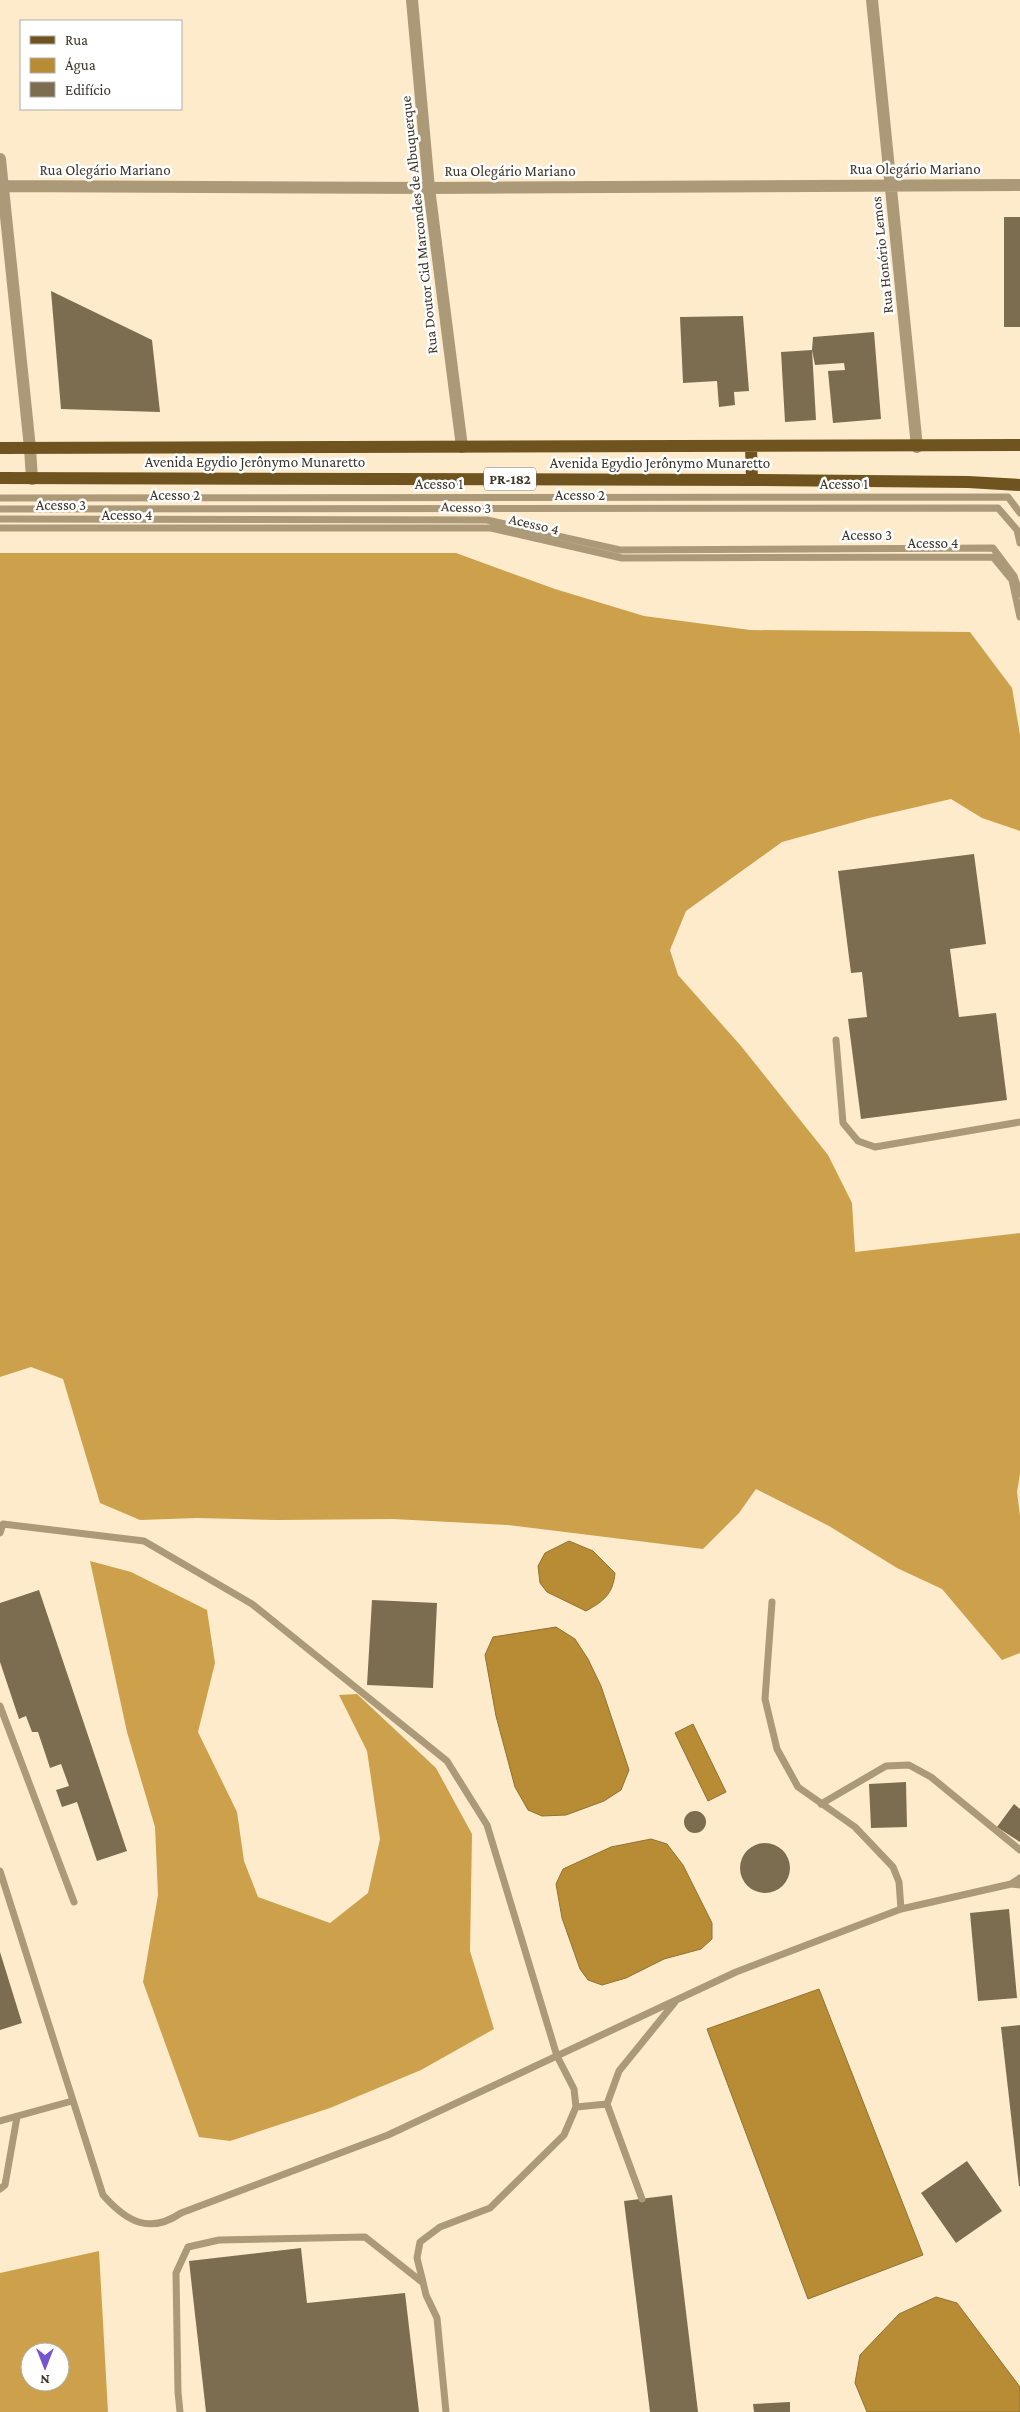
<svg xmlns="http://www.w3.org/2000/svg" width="1020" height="2412" font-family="'Crimson Pro',serif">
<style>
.forest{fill:#cda14c;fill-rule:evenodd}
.water{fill:#b78c35;stroke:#927231}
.building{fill:#7c6c50}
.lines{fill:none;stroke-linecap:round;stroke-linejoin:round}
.lane{stroke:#ac9978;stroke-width:7}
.street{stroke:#ac9978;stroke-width:12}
.primary{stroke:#6f541f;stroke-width:12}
.labels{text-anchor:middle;stroke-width:5;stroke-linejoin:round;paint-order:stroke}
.shield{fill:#fff;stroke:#767168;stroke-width:1}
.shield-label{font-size:14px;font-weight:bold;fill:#3b3428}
.street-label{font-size:15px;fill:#3b3428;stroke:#fff}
</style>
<rect width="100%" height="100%" fill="#fdebcc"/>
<path class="forest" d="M0,553H456L555,589L644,616L750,630L970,632L1012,688L1020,735V831L982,818L951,799L869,818L782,842L686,911L670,950L678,975L741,1046L828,1155L852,1203L855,1252L1020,1233V1474L1017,1492L1020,1516V1653L1002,1660L942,1589L897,1568L829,1526L756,1489L739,1513L703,1549L507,1525L393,1519L277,1520L197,1518L140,1520L100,1503L63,1379L31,1367L0,1377Z
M90,1561L131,1572L207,1610L215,1663L198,1732L237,1812L244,1861L258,1897L330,1923L368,1893L380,1839L367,1751L339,1695L357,1694L436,1768L472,1834L470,1951L494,2029L421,2070L330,2108L230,2141L199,2137L143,1982L158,1895L155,1827L127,1732Z
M99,2251L108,2412H0V2273ZM30,2352H60V2382H30Z"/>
<path class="water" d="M569,1541L593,1551L615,1573C613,1594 604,1601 586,1611L547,1592L540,1583L538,1566L545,1553Z
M556,1627L575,1639L588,1659L601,1686L629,1770L621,1790L604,1801L566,1815L542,1816L528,1810L515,1787L496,1716L485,1655L493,1637Z
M693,1724L726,1792L708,1801L675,1733Z
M651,1839L667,1844L683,1865L712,1923V1939L701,1949L664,1959L626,1978L602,1985L588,1980L580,1969L562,1918L556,1884L563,1869L611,1847Z
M819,1989L923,2255L808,2299L707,2029Z
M936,2297L957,2303L1020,2387V2412H867L855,2383L860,2355L899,2314Z"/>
<path class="building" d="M1004,217H1020V327H1004Z
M51,291L152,340L160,412L61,409Z
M743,316L749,391L734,392L735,405L719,407L717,381L683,383L680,317Z
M874,332L881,419L833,423L828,371L845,370L844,363L815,365L812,350L813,337Z
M812,350L816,420L785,422L781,352Z
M974,854L986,944L950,949L959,1017L996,1013L1007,1100L861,1119L848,1019L867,1017L862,972L851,973L838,871Z
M39,1590L127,1851L97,1861L77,1802L62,1807L56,1790L69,1786L61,1764L50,1768L38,1732H32L26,1716L19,1719L0,1662V1603Z
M372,1600L437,1603L433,1688L367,1685Z
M906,1782L907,1827L871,1828L869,1784Z
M1014,1804L1020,1809V1842L997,1827Z
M684 1822a11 11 0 1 1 22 0a11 11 0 1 1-22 0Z
M740 1868a25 25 0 1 1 50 0a25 25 0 1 1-50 0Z
M1009,1909L1017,1998L978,2001L970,1913Z
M0,1952L22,2023L0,2030Z
M1020,2025V2186H1019L1001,2027Z
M967,2161L1002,2211L956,2243L921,2193Z
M672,2195L698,2412H650L624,2201Z
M301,2248L307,2303L405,2293L419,2412H206L189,2261Z
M790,2402V2412H754L753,2404Z"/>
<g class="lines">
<path class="lane" d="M0,498L1008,497L1020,513
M0,509L998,508L1017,530L1020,543
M0,519L487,520L620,550L993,548L1014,576L1020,594
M0,528H491L622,558L993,557L1012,580L1020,617
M836,1040L843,1123L858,1141L875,1147L1020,1122
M0,1533L3,1524L144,1541L252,1604L447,1761L487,1825L557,2056L574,2089L576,2107L564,2135L490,2208L440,2227L420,2242L417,2258L423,2282L426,2295L437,2318L446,2412
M0,1706L74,1902
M821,1804L886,1766L909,1765L931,1777L1020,1850
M0,1871L103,2195C126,2221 149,2235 181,2213L388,2135L736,1972L901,1909L899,1882L893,1867L855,1827L798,1787L777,1749L765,1699L772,1602
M1011,1884L1020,1878
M901,1909L1011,1884L1020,1885
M576,2107L607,2104
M0,2121L72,2101
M0,2189L5,2185L17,2117
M642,2199L607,2104L619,2071L675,2002
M180,2412L178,2392L176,2273L188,2247L219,2240L365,2237L422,2282"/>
<path class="street" d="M412,0L429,188L462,447
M872,0L917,447
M0,159L30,448L32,479
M0,186L429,188L1020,185"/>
<path class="primary" d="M751,446L752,480
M0,448L1020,445
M0,478L752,480L968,482L1020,485"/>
</g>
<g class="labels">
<rect class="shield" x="484" y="467.5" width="52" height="23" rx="4"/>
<g class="shield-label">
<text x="510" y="484">PR-182</text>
</g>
<g class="street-label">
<text x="915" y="174">Rua Olegário Mariano</text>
<text x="105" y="175">Rua Olegário Mariano</text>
<text x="510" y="176">Rua Olegário Mariano</text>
<text transform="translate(419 225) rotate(-96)" y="5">Rua Doutor Cid Marcondes de Albuquerque</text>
<text transform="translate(882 255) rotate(-96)" y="5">Rua Honório Lemos</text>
<text x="255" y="467">Avenida Egydio Jerônymo Munaretto</text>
<text x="660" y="468">Avenida Egydio Jerônymo Munaretto</text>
<text x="439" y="489">Acesso 1</text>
<text x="844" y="489">Acesso 1</text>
<text x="175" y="500">Acesso 2</text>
<text x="580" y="500">Acesso 2</text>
<text x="61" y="510">Acesso 3</text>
<text transform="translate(466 507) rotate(2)" y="5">Acesso 3</text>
<text x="127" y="520">Acesso 4</text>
<text transform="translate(534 524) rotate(13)" y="5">Acesso 4</text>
<text x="867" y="540">Acesso 3</text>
<text x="933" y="548">Acesso 4</text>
</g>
</g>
<rect x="20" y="20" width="162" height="90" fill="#ffffff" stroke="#b1aea9"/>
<rect x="30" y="36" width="25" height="8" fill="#6f541f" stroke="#b1aea9"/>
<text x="65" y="45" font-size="15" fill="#3b3428">Rua</text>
<rect x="30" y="58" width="25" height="15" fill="#b78c35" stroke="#b1aea9"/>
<text x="65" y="70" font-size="15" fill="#3b3428">Água</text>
<rect x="30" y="82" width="25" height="15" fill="#7c6c50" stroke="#b1aea9"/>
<text x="65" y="95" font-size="15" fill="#3b3428">Edifício</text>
<g transform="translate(45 2367) rotate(180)"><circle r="24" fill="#ffffff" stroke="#b1aea9"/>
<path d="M0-4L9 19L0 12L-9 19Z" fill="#7555cf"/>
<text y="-8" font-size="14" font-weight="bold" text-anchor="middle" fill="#3b3428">N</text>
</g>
</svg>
